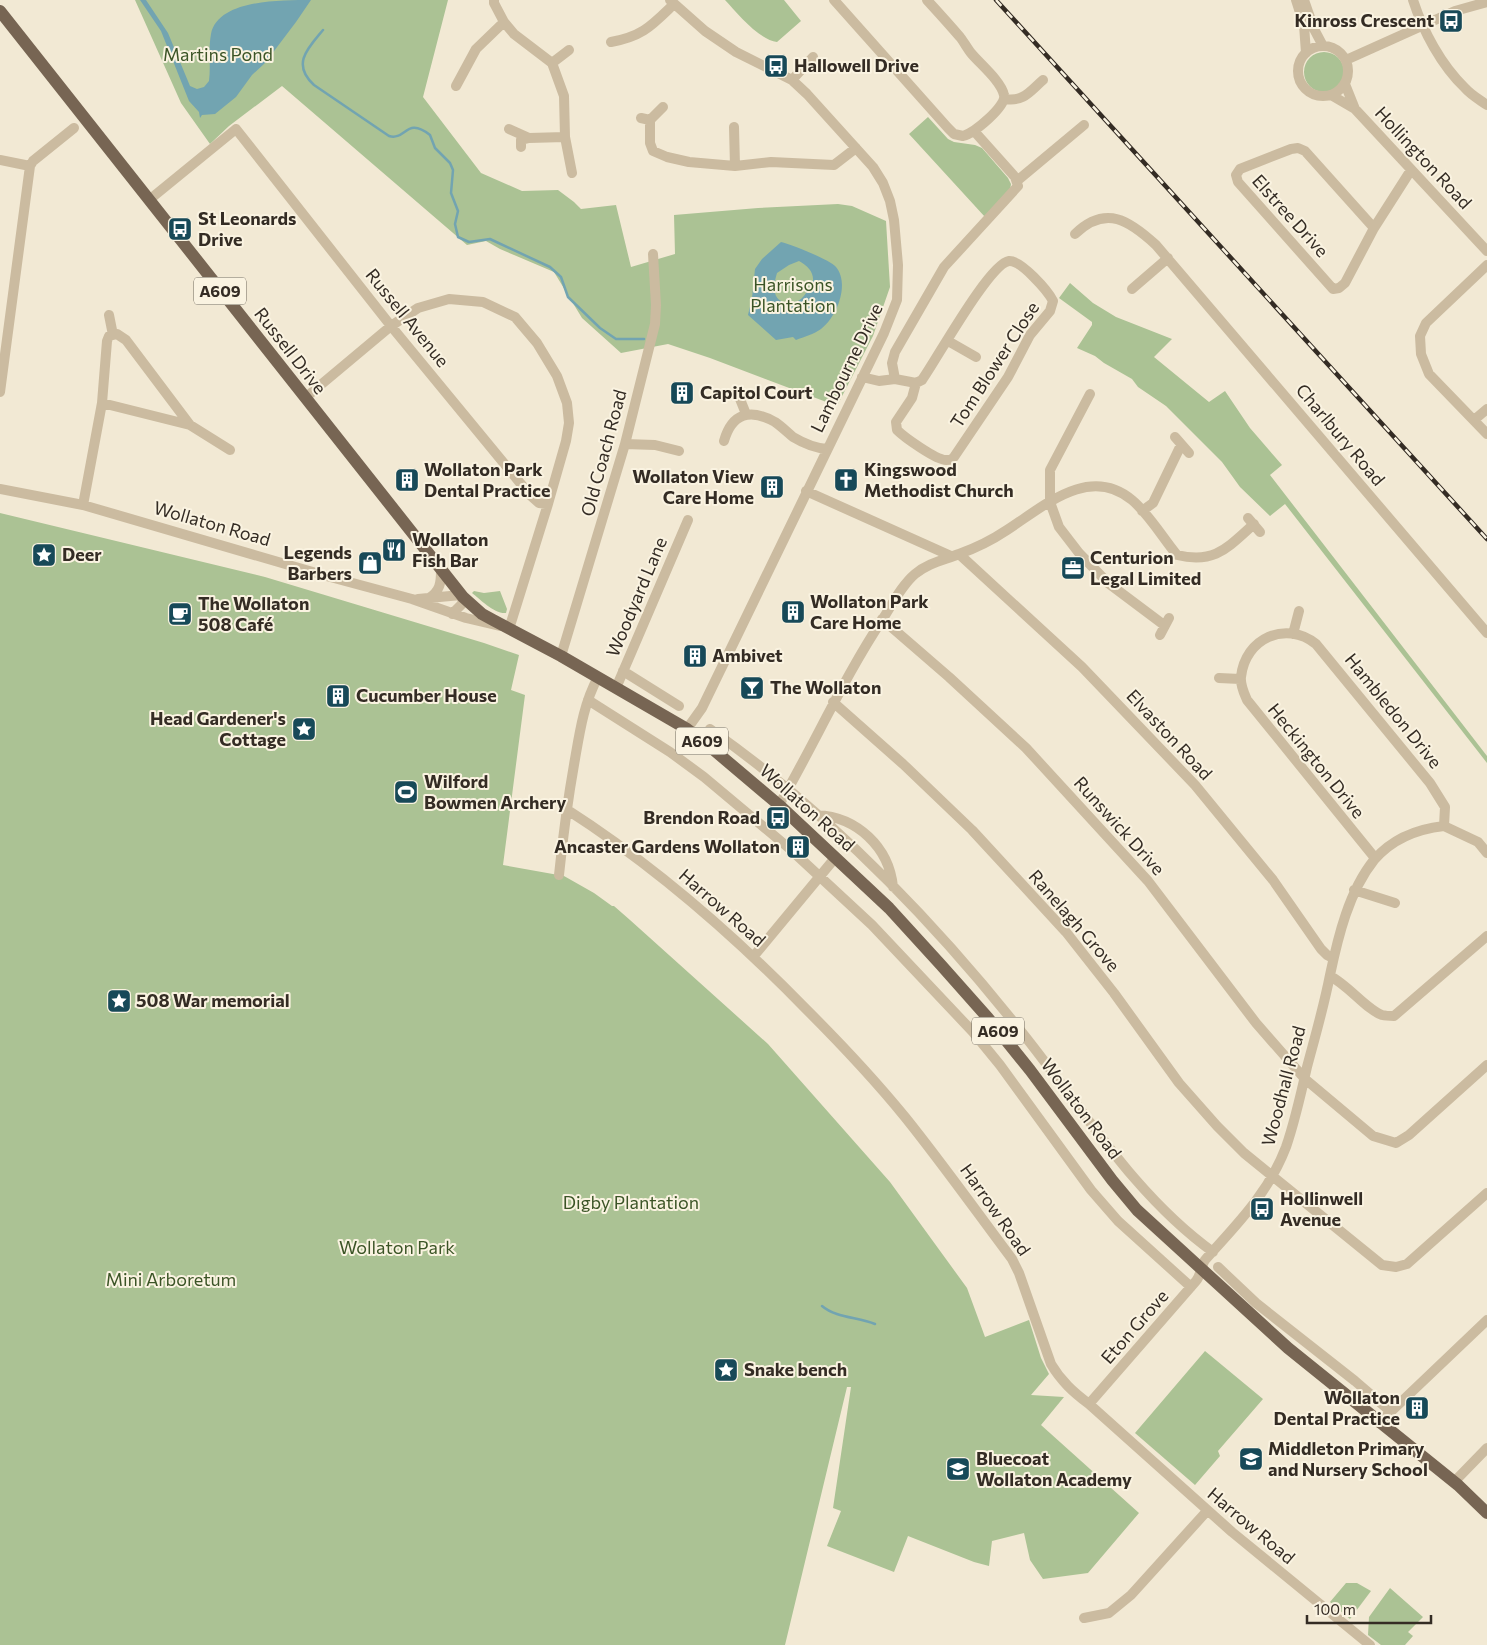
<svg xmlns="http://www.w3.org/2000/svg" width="1487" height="1645" font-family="Commissioner,sans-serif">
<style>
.green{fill:#abc294}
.water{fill:#72a4b1;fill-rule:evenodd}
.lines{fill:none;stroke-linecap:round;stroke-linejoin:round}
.stream{stroke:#72a4b1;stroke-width:2.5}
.minor{stroke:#cbbba0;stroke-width:10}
.major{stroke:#776553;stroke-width:12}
.rail-casing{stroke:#342c24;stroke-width:4.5}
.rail{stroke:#faf3e1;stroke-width:2.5;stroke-dasharray:8;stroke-linecap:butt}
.labels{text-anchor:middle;stroke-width:4;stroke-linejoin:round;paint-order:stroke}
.shield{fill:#faf3e1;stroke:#6f685d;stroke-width:1}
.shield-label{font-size:16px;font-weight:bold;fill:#342c24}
.poi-label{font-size:18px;font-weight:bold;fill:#342c24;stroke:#faf3e1;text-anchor:start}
.park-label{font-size:18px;fill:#3b5426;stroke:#faf3e1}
.street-label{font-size:18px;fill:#342c24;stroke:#faf3e1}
</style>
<rect width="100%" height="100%" fill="#f2e9d4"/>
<path class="green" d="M135,0H448L423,97L481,173L522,191L558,190L574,202L581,209L616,205L631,267L675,254L674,215L758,208L838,204L852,206L886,221L890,287L873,336L837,406L710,358L668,344L621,353L582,318L554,272L500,249L486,241L467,245L282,86L229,126L210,144L181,103Z
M725,0H784L801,21L777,42C759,40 737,13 725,0Z
M1304 72a20 20 0 1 1 40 0a20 20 0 1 1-40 0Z
M928,117L948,139L954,142L975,145L982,148L1008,178L1011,184L1010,191L985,217L909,134Z
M1070,283L1093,303L1116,317L1172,339L1154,357L1209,402L1225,391L1250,428L1282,465L1270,475L1487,756V763L1285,504L1270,516L1240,487L1222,462L1166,406L1138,387L1132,379L1104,363L1095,356L1077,348L1092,325V322L1059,298Z
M0,513L265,577L484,643L519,655L511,690L525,695L503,865L564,876L594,893L612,906H614L630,920L768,1044L890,1182L967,1288L985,1337L1029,1320L1041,1358L1049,1374L1031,1395L1064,1397L1041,1425L1139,1513L1088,1573L1043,1579L1030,1560L1024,1533L992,1541L989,1566L974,1562L908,1536L894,1572L827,1546L841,1511L833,1508L851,1387H847L785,1645H0Z
M474,591L484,593L500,591L507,609L506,613C494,614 480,599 472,593Z
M1205,1351L1263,1399L1218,1451L1220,1456L1195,1485L1135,1433Z
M1346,1583H1357L1371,1591L1350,1619L1330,1602Z
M1390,1588L1423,1617L1408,1632L1413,1636L1405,1645H1381L1368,1635L1369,1617Z"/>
<path class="water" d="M140,0H146L168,33L190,86L197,89L204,87L209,81C211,66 208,50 211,34C218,0 278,0 311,0L296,22L265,63L252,75L236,97L215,114L202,115L200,118L199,112L189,101L161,31Z
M781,242C792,245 829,259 836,267C850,284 837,317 821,329C814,334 804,337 796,340L793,337L776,340L748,315L752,298L755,269L762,259ZM799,261C808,266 814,272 813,282C810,287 805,296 801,299C793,305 778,305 775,293C773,287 775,280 777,273L789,265Z"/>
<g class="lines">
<path class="stream" d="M323,30C308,48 291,64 314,85L389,136C406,141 406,116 430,135L435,148L450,163L453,170L451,193L458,211L455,224L458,237L469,242L490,239L550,267L561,277L568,297L600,328L616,339H644
M822,1306C836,1318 858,1317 875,1324"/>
<path class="minor" d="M494,0V3L504,22L514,34L552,63L564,96L565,137L572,173
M670,0L705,31L736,52L792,80L807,94L873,167L883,183L890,201L894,220L898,265L897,300L884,333L702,708L687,729
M834,0L948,128L954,134L963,136C974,133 1007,106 1004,95C1001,81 980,64 971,53C967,48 964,42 960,37C949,24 938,12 927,0
M1296,0L1304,25L1306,53
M1304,0L1314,29L1323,46
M1413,0C1423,31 1441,65 1465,88C1471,95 1480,100 1487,105
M611,42C643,36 651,26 674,4
M1298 71a25 25 0 1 1 50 0a25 25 0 1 1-50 0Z
M1346,60L1455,11L1487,2
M552,63L569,50
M792,80L813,57
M1345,84L1355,109
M456,86L476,49L504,22
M1331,95L1355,109L1487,251
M1005,99C1024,102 1030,91 1043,80
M641,118L650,120L663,107
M650,120V143L653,151L667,157L689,162L735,166L771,162L834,165L856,148
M734,127L735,166
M509,129L529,138L565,137
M521,147V140L529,138
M0,160L30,166
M1017,181L1084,125
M149,200L236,129L391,326L530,495L539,503L548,504
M1374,228L1305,151L1298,148L1291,149L1240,169L1236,175L1238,182L1333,289L1339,288L1345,283L1374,228L1411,170
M1075,234C1106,204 1130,221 1156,245L1487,633
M1487,265L1426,323L1420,336L1421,354L1429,374L1487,434
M1132,289L1168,258
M109,315L113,335
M948,341L976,357
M862,377L879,381L895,379L892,363L895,352L944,267L1018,186L1015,177L974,131
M895,379L916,383L922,380C937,359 989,264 1009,261C1021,260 1048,291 1053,301L1050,311L1030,335L1008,377L954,457C951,460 951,460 946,460C936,460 904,437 897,430L896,422L912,398L916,383
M0,392L30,166L33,161L74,128
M1090,394L1050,470V502L1059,527L1079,553L1108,583L1164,625
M305,398L391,326L418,308L449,299L483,302L515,317L537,343L557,376L567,403L569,423L566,441L548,504L509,629
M740,399L746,414
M1474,420L1487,409
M190,425L230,450
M1175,437L1189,453
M724,441C732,413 750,408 775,422C781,426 787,432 793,437C803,443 815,448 827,449
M625,444L655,445L679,451
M0,489L83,505L323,575L412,599L466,618L500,626
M806,491L951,556
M83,505L102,403L107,341L109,336L117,334L126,340L190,425L102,403
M1142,511L1153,503L1181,445
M1248,518L1260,532
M959,554L1082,667L1195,785L1273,880L1321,949L1327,955L1333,958
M429,598C440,591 441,583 441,571
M418,599L461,595
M452,614L462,604L463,597
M882,619L949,677L1026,748L1148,881L1256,1023L1305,1079L1373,1136L1396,1143L1409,1135L1487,1065
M1293,634L1299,611
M1160,635L1169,618
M561,656L625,444L655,324L656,305L653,254
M623,671L679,706
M1219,678L1240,679
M616,688L688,520
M588,700L670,752L704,777L790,849L872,925L973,1032L1000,1065L1091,1190L1118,1221L1191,1287
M833,702L903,764L972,830L1066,932L1114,993L1179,1083L1217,1126L1244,1153L1382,1265L1396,1267L1407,1264L1487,1193
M710,729C826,811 928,915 1016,1025C1080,1103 1130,1192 1213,1252
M779,805C815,743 844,677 884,617C893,603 902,585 915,574C928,563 944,560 959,554C976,548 992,540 1007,530C1043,507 1089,464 1132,500C1148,513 1163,538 1177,555C1215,564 1227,548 1254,524
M566,809C655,866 734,935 807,1010C841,1044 874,1079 905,1117C942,1163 976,1211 1012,1259L1019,1273L1051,1364C1061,1381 1073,1392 1089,1404L1232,1532L1370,1645
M817,815C857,817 889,847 893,887
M1444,826L1478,842L1487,853
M1375,858L1247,700C1244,693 1240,685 1241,677C1245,638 1286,620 1316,644L1430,783L1445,807L1444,826
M559,875C563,836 568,798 575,759C580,730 584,703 598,677
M1354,890L1395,903
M753,957L835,858
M1330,976C1348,985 1367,1010 1382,1015C1386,1016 1390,1016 1394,1016L1487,936
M1218,1267L1256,1303L1355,1381L1390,1411
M1089,1404L1196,1281C1201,1275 1201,1266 1205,1260C1237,1224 1268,1194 1286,1147C1295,1121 1301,1094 1307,1067C1315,1037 1324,1006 1330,975C1338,937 1349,891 1374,860C1392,839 1417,829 1444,826
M1379,1423L1487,1320
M1454,1482L1487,1448
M1084,1618L1109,1613L1131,1595L1207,1511"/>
<path class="major" d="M0,11L463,597L482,614L493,620L561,656L687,729L708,745L779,805L889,908L941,965L988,1018L1030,1070L1112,1180L1137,1210L1288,1348L1458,1485L1487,1513"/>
<defs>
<path id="rail" d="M996,0L1487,539"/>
</defs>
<use href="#rail" class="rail-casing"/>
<use href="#rail" class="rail"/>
</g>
<defs>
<symbol id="bus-square" viewBox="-11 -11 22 22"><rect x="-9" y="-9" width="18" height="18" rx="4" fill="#174958" stroke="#faf3e1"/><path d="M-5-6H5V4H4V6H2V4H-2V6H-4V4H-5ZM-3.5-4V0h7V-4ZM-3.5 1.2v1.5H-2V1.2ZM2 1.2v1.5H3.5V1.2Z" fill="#fff"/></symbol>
<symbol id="building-square" viewBox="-11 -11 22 22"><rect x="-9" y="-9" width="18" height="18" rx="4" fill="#174958" stroke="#faf3e1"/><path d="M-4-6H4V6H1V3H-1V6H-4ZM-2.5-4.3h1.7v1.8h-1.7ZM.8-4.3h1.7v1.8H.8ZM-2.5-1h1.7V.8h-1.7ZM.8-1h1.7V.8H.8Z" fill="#fff"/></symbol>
<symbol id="church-square" viewBox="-11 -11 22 22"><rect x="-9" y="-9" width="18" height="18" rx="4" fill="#174958" stroke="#faf3e1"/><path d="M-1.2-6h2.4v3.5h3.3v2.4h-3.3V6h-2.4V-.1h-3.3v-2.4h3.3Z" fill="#fff"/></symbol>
<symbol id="restaurant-square" viewBox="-11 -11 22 22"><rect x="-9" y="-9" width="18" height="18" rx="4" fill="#174958" stroke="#faf3e1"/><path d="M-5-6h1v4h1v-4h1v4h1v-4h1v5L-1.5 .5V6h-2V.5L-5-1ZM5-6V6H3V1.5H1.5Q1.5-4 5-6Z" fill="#fff"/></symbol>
<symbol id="sight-square" viewBox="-11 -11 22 22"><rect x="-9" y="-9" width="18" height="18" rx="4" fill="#174958" stroke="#faf3e1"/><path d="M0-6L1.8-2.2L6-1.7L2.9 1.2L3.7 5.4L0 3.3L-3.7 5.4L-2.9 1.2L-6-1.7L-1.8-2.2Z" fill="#fff"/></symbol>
<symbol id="shop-square" viewBox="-11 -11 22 22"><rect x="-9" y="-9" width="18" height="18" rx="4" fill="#174958" stroke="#faf3e1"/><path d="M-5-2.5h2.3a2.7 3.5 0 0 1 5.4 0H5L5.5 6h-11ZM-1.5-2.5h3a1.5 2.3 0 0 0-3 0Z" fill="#fff"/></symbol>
<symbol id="office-square" viewBox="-11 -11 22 22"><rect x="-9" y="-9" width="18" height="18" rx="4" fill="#174958" stroke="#faf3e1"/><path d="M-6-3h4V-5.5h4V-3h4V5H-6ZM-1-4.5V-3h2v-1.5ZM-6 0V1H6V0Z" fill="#fff"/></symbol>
<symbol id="cafe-square" viewBox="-11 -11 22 22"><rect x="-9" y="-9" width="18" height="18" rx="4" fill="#174958" stroke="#faf3e1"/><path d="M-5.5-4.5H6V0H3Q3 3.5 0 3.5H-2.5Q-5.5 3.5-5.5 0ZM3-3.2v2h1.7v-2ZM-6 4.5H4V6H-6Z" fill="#fff"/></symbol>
<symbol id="bar-square" viewBox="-11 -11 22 22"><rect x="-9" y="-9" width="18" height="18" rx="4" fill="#174958" stroke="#faf3e1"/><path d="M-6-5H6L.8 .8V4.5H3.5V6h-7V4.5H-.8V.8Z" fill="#fff"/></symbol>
<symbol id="stadium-square" viewBox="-11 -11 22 22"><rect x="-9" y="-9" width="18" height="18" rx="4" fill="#174958" stroke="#faf3e1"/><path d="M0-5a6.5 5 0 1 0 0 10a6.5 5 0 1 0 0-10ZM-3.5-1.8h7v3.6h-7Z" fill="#fff"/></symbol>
<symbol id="school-square" viewBox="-11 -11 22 22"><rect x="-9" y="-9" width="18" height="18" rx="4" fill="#174958" stroke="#faf3e1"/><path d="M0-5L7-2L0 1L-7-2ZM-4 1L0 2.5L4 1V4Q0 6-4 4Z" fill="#fff"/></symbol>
</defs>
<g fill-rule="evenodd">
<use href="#bus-square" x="1437" y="7" width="28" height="28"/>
<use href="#bus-square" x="762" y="52" width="28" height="28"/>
<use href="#bus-square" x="166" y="215" width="28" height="28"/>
<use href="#building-square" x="668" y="379" width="28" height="28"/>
<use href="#building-square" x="393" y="466" width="28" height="28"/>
<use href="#church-square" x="832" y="466" width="28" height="28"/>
<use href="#building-square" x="758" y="473" width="28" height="28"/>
<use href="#restaurant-square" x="380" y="536" width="28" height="28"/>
<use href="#sight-square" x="30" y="541" width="28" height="28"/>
<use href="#shop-square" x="356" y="549" width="28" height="28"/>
<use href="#office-square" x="1059" y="554" width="28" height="28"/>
<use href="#building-square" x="779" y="598" width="28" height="28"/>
<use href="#cafe-square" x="166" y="600" width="28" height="28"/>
<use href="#building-square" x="681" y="642" width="28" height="28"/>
<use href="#bar-square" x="738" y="674" width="28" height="28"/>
<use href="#building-square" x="324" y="682" width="28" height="28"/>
<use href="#sight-square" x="290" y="715" width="28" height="28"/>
<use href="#stadium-square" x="392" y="778" width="28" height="28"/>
<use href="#bus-square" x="764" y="804" width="28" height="28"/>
<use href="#building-square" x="784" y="833" width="28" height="28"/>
<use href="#sight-square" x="105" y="987" width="28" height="28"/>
<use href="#bus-square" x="1248" y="1195" width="28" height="28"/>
<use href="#sight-square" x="712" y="1356" width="28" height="28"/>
<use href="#building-square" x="1403" y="1394" width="28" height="28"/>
<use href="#school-square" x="1237" y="1445" width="28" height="28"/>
<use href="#school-square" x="944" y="1455" width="28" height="28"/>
</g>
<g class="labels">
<g class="shield">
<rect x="194" y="277.5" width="52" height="27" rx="4"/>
<rect x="676" y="727.5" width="52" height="27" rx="4"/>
<rect x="972" y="1017.5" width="52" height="27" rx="4"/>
</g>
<g class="shield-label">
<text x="220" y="297">A609</text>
<text x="702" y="747">A609</text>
<text x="998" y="1037">A609</text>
</g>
<g class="poi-label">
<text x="1434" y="27" text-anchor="end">Kinross Crescent</text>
<text x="794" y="72">Hallowell Drive</text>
<text x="198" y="225">St Leonards<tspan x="198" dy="21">Drive</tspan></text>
<text x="700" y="399">Capitol Court</text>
<text x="424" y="476">Wollaton Park<tspan x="424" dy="21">Dental Practice</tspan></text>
<text x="864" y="476">Kingswood<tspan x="864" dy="21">Methodist Church</tspan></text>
<text x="754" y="483" text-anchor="end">Wollaton View<tspan x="754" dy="21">Care Home</tspan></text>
<text x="412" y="546">Wollaton<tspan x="412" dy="21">Fish Bar</tspan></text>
<text x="352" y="559" text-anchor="end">Legends<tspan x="352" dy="21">Barbers</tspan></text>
<text x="62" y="561">Deer</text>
<text x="1090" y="564">Centurion<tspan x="1090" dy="21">Legal Limited</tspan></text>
<text x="810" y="608">Wollaton Park<tspan x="810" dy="21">Care Home</tspan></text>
<text x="198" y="610">The Wollaton<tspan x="198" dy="21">508 Café</tspan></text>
<text x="712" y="662">Ambivet</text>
<text x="770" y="694">The Wollaton</text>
<text x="356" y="702">Cucumber House</text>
<text x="286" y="725" text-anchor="end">Head Gardener's<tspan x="286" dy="21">Cottage</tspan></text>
<text x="424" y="788">Wilford<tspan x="424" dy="21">Bowmen Archery</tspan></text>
<text x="760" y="824" text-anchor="end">Brendon Road</text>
<text x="780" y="853" text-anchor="end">Ancaster Gardens Wollaton</text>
<text x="136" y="1007">508 War memorial</text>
<text x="1280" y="1205">Hollinwell<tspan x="1280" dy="21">Avenue</tspan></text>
<text x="744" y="1376">Snake bench</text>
<text x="1400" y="1404" text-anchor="end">Wollaton<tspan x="1400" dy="21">Dental Practice</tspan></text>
<text x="1268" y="1455">Middleton Primary<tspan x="1268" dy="21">and Nursery School</tspan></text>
<text x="976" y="1465">Bluecoat<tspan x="976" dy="21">Wollaton Academy</tspan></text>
</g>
<g class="park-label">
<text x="218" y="61">Martins Pond</text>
<text x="793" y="291">Harrisons<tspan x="793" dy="21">Plantation</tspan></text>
<text x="631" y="1209">Digby Plantation</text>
<text x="397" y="1254">Wollaton Park</text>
<text x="171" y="1286">Mini Arboretum</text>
</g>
<g class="street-label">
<text transform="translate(1423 158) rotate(47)" y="6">Hollington Road</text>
<text transform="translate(1290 216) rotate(48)" y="6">Elstree Drive</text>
<text transform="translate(407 318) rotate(51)" y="6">Russell Avenue</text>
<text transform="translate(290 351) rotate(52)" y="6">Russell Drive</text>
<text transform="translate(995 365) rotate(-57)" y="6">Tom Blower Close</text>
<text transform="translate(847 368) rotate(-64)" y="6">Lambourne Drive</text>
<text transform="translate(1340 435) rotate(50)" y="6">Charlbury Road</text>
<text transform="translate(604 453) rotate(-75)" y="6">Old Coach Road</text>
<text transform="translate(212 524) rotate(16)" y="6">Wollaton Road</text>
<text transform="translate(637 597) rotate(-67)" y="6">Woodyard Lane</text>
<text transform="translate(1393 711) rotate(51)" y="6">Hambledon Drive</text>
<text transform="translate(1169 735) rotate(47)" y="6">Elvaston Road</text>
<text transform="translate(1316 761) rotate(51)" y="6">Heckington Drive</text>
<text transform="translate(807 808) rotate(42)" y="6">Wollaton Road</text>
<text transform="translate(1119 826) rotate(48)" y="6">Runswick Drive</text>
<text transform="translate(722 908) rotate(41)" y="6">Harrow Road</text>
<text transform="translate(1074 921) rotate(49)" y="6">Ranelagh Grove</text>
<text transform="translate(1284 1086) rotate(-75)" y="6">Woodhall Road</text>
<text transform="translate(1081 1109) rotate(53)" y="6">Wollaton Road</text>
<text transform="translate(995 1210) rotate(55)" y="6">Harrow Road</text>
<text transform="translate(1135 1327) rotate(-49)" y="6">Eton Grove</text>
<text transform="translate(1251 1526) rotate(40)" y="6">Harrow Road</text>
</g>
</g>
<path d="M1307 1615v8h124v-8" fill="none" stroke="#342c24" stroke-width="2.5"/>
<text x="1314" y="1615" font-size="15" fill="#342c24" stroke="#faf3e1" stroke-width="4" paint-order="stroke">100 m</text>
</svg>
